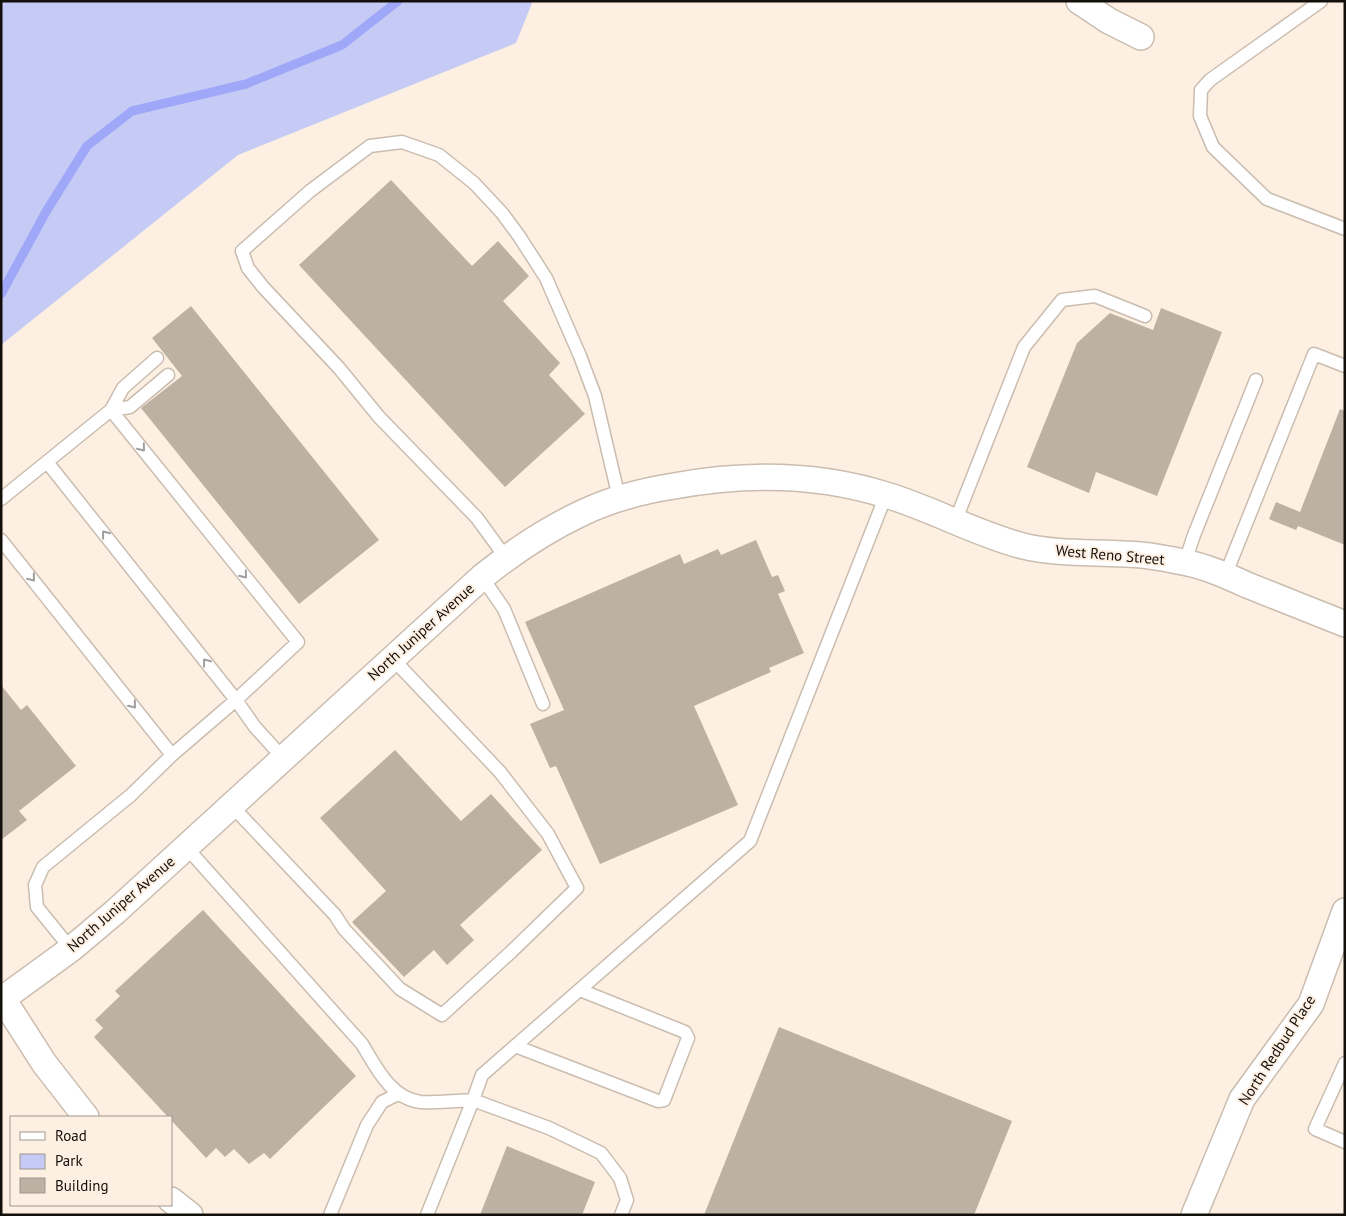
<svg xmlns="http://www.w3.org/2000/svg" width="1346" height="1216" font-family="'PT Sans',sans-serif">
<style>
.green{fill:#c5cbf4}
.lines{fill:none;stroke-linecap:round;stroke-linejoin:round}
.stream{stroke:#9fa7f9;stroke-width:9}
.building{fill:#bdb1a4}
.lane-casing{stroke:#cabdb0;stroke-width:15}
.street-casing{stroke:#cabdb0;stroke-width:28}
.lane{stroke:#fff;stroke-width:12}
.street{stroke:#fff;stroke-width:25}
.oneway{stroke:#a19f9d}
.labels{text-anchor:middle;stroke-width:4;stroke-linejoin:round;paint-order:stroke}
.street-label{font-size:15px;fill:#130f0a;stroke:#fdf0e2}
</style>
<rect width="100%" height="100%" fill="#fdf0e2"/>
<path class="green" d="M1,1H528L532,3L516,43L238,155L1,345Z"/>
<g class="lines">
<path class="stream" d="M1,294L47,210L87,146L132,111L246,84L342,45L398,1"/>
</g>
<path class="building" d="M391,180L472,266L498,241L529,276L503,301L560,363L549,375L585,414L505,487L299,265Z
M191,306L379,540L299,604L141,408L182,376L152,338Z
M1161,308L1222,332L1157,496L1096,472L1089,493L1027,467L1077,343L1110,313L1153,330Z
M1340,409L1345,411V545L1298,526L1296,530L1269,519L1276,502L1300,512Z
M756,540L772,577L778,575L785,591L778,594L804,653L769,668L771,672L694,706L738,805L600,864L556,766L550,768L530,724L564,710L525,622L680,554L684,564L718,549L721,555Z
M1,685L21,710L27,705L76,766L19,811L27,820L1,840Z
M395,750L461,821L491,794L542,850L460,925L474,940L447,965L434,950L404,977L352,922L386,891L320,818Z
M203,910L356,1076L270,1159L264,1153L249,1164L234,1149L225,1157L216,1148L206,1158L171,1120V1117H168L94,1037L103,1028L95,1020L120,996L115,991Z
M779,1027L1012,1121L974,1215H704Z
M507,1146L595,1182L582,1215H480Z"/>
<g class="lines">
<defs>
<path id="lane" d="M1321,1L1210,80L1201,90L1200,116L1213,147L1267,199L1345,229
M47,462L236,700L298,642L111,410L130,407L168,375
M1,499L111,410L123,388L157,358
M955,522L1024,347L1062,300L1095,296L1145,316
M1,540L172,755
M506,558L477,518L379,417L339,368L263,287L248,268L242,251L310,191L370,146L402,142L439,155L474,183L502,213L519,236L546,278L580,356L595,396L619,498
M1185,562L1194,535L1256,380
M1225,576L1314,354L1345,366
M482,577L504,609L543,704
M231,805L335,915L344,929L400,989L442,1015L511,952L577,888L548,834L500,772L392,658
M186,847L362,1044C376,1067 391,1099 421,1102C438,1103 456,1101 473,1100L482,1075L750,841L886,495
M71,949L37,907L35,885L43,867L131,795L172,755L236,700L255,727L283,758
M515,1046L658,1101L664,1100L688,1038L685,1032L580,990
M1345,1063L1315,1129L1345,1142
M330,1215L367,1125L382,1102L398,1094
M427,1215L473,1100L549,1128L601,1153L620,1178L627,1200L621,1215"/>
<path id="street" d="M1079,1L1109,21L1141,37
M3,999L44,1063L86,1117
M1,1000L71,949L115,912L482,577C513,552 546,530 582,513C611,499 642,491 674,486C745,473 816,473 886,495C933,509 976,534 1023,546C1056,554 1090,552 1124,554C1143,554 1164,558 1183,562C1205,566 1227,576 1247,585C1280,598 1312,611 1345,624
M171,1200L190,1215
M1194,1215L1242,1099L1311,1004L1345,911"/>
</defs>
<use href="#lane" class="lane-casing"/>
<use href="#street" class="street-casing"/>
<use href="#lane" class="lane"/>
<use href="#street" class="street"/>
</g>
<defs><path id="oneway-chevron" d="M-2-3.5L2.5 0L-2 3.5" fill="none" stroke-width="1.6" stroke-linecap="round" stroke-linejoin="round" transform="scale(1.25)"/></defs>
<g class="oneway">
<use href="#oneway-chevron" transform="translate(142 448) rotate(51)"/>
<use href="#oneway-chevron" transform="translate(105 534) rotate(-128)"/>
<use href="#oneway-chevron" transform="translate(244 575) rotate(51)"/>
<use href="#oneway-chevron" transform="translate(32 578) rotate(51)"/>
<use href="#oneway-chevron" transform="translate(206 662) rotate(-128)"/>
<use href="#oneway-chevron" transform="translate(133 705) rotate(51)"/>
</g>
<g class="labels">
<g class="street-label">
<text transform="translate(1110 555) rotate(5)" y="5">West Reno Street</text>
<text transform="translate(421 632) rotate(-42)" y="5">North Juniper Avenue</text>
<text transform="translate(121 904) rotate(-41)" y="5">North Juniper Avenue</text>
<text transform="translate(1277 1050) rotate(-57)" y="5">North Redbud Place</text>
</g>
</g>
<rect width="1346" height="1216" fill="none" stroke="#130f0a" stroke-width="5"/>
<rect x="10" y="1116" width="162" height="90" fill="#fdf0e2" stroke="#9f968c"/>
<rect x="20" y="1132" width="25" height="8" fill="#ffffff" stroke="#9f968c"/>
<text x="55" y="1141" font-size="15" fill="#130f0a">Road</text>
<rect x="20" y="1154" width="25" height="15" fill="#c5cbf4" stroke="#9f968c"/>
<text x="55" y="1166" font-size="15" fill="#130f0a">Park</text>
<rect x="20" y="1178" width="25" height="15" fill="#bdb1a4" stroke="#9f968c"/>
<text x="55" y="1191" font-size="15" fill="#130f0a">Building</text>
</svg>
